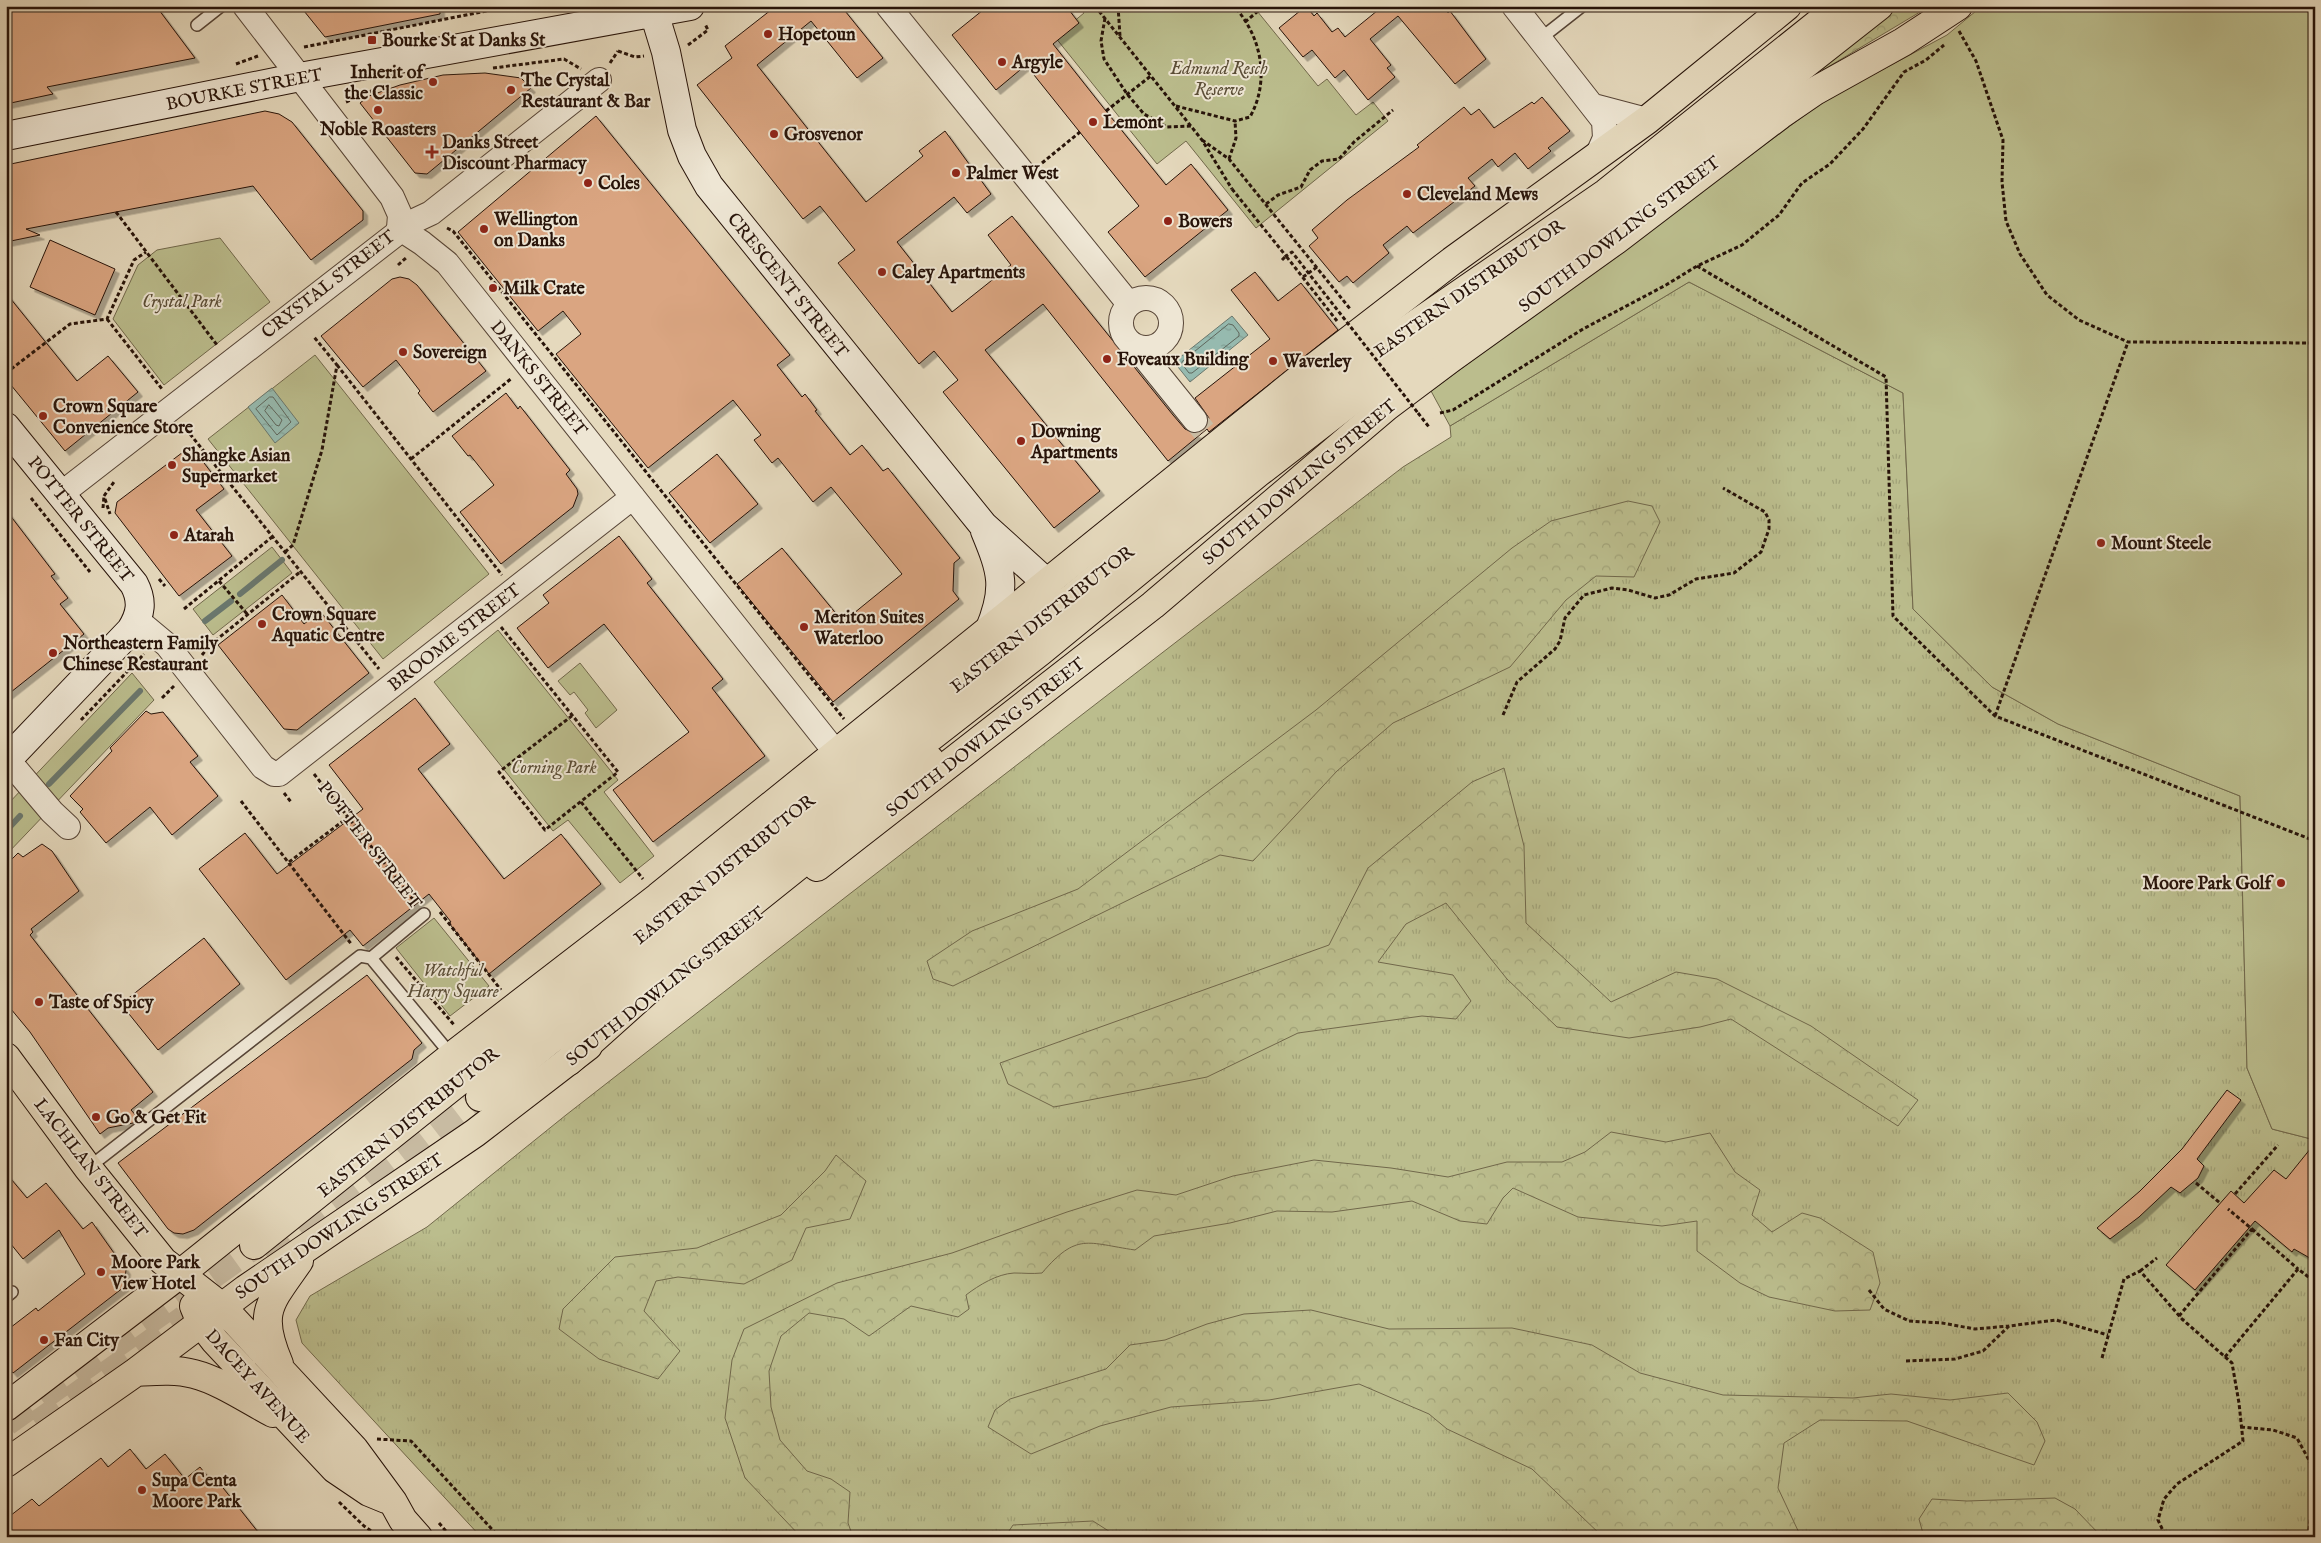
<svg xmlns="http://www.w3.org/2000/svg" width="2321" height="1543" font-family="'IM FELL English',serif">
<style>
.grass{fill:url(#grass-tufts);stroke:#71684b}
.forest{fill:url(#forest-crowns);stroke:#71684b}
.park{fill:#bbbd8d;stroke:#71684b}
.water{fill:url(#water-ripples);stroke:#6a776d}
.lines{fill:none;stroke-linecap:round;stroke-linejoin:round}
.shore{stroke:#5e665c;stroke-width:1}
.stream{stroke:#6a776d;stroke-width:6}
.building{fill:#daa581;stroke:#271309;filter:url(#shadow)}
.street-tunnel{stroke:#c8bba2;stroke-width:24;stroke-dasharray:24 12;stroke-linecap:butt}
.highway-tunnel{stroke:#c8bba2;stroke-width:28;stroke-dasharray:28 14;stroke-linecap:butt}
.lane-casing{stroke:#564436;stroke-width:14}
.street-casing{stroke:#564436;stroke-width:26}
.secondary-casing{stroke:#271309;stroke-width:30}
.primary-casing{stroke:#271309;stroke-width:30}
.highway-casing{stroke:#271309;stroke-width:30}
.path{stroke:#271309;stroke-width:3;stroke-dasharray:4 2.5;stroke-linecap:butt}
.lane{stroke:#eee6d4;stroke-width:11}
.street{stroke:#eee6d4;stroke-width:24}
.secondary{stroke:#eee6d4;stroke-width:28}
.primary{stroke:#e5d9bd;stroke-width:28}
.highway{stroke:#e5d9bd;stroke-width:28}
.path-bridge{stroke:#271309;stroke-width:3;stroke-dasharray:4 2.5;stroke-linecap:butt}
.poi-dot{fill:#8f2418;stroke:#eee6d4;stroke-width:2}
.labels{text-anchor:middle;stroke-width:4;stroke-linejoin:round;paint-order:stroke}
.poi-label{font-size:18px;font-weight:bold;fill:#271309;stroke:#eee6d4;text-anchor:start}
.park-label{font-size:18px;font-style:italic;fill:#5b4e37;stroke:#eee6d4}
.street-label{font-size:18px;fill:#271309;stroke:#eee6d4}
</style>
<defs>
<pattern id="grass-tufts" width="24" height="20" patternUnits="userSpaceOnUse" patternTransform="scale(1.25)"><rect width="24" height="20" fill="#bbbd8d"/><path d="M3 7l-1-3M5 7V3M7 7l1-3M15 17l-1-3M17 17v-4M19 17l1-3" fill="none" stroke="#a1a278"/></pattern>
<pattern id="forest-crowns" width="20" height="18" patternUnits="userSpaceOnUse" patternTransform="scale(1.25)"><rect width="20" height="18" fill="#bbbd8d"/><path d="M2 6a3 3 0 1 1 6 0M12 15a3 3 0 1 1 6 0" fill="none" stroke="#a1a278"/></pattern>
<pattern id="water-ripples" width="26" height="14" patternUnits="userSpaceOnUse" patternTransform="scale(1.25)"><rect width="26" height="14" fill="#96baaf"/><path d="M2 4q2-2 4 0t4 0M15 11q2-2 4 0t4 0" fill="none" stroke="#819f95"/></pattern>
<filter id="shadow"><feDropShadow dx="4.5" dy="4.5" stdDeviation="0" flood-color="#0004"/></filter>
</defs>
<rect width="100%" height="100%" fill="#e5d9bd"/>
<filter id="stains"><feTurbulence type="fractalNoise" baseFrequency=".004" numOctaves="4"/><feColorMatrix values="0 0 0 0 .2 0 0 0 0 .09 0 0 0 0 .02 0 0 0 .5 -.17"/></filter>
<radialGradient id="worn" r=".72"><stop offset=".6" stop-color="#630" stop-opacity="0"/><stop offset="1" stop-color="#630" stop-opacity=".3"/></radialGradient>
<path class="grass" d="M1689,282L1903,393L1913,609L1992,687L2058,724L2240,796L2247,1068L2272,1129L2315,1140V1537H481L302,1343L296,1320L310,1296L427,1227L566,1115L847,896L1403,467L1451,437L1450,426Z"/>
<path class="forest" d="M1898,6H1930L1823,70L1822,66Z
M1628,501L1652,506L1660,522L1634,577L1596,576L1566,600L1510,667L1393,723L1337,771L1253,861L1220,855L953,986L933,979L927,961L972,931L1078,889L1316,710L1512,548L1551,521Z
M1504,768L1524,846L1526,923L1611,1002L1676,972L1717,979L1811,1026L1918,1100L1898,1126L1731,1019L1700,1027L1629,1038L1557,1027L1507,979L1446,903L1406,924L1378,962L1453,975L1471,1001L1456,1019L1422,1016L1298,1033L1207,1077L1054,1107L1008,1084L1000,1063L1329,945L1368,868L1472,782Z
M1611,1132L1666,1142L1710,1133L1735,1172L1760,1190L1752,1215L1772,1232L1802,1213L1820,1218L1873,1252L1880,1283L1870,1310L1835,1311L1769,1297L1740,1283L1697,1251V1221L1662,1226L1578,1217L1513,1188L1503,1198L1487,1224L1460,1221L1412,1201L1332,1212L1277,1211L1230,1223L1154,1236L1135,1250C1087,1243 1077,1232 1042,1273C1032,1274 1024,1273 1014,1273C997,1274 979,1285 966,1295L969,1309L958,1317L911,1306L869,1336L844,1319L809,1313L781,1336L769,1371L771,1407L780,1440L807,1471L831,1479L850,1492L848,1523L853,1537H801L745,1478L725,1418L732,1360L744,1329L837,1283L952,1253L1067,1212L1137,1190L1176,1195L1233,1176L1314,1160L1391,1168L1448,1177L1507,1162H1562L1585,1152Z
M836,1155L866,1181L850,1219L806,1228L792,1260L744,1284L678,1277L656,1281L644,1311L680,1351L658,1379L599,1359L559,1329L563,1309L615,1257L697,1248L781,1215L825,1171Z
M1311,1310L1389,1329L1512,1328L1592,1345L1640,1373L1723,1395L1853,1398L1891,1394L1950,1400L2008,1393L2037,1422L2045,1441L2034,1465L1907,1421L1820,1420L1784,1443L1778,1488L1801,1537H1603L1532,1469L1447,1429L1429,1414L1359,1384L1269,1400L1171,1407L1100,1426L1031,1454L988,1427L995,1410L1010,1399L1106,1369L1130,1345L1165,1340L1207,1324L1244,1314Z
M2055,1498L2075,1509L2102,1537H1924L1919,1519L1932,1499L1967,1501Z
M1093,1521L1118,1537H1005L1013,1525Z"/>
<path class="park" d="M1079,6H1253L1318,86L1327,79L1356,115L1373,102L1388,121L1256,228L1186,141L1157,164L1055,37L1084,13Z
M1982,6H2315V1140L2272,1129L2247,1068L2240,796L2058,724L1992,687L1913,609L1903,393L1689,282L1450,426L1431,391L1824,101L1947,35Z
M220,238L270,302L164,385L113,319L138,265L157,250Z
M315,355L489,574L383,659L208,439Z
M272,547L292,573L213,635L193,609Z
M498,630L618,780L604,792L654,856L620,883L568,820L553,831L434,682Z
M580,663L617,710L596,728L585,713L588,710L574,692L570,695L558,681Z
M132,673L154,700L6,855V806Z
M434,918L489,986L450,1016L396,948Z"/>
<path class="water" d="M1232,316L1248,335L1190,382L1174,362Z
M272,388L299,423L275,443L248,407Z"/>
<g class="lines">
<path class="shore" d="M1229,324L1233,325L1239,333V336L1192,373H1189L1182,364V362Z
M270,397H273L291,422L277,435L256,409Z
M269,405L282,420L279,426L276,425L265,411Z"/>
<path class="stream" d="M240,594L282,560
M205,621L231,601
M49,784L140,691
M6,831L20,816"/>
</g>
<path class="building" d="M6,6H156L195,58L47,87L53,94L6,104Z
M300,6H440V14L325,37Z
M776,6H841L883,58L857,78L811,21L757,65L866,202L923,156L919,151L945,131L991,194L967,213L954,197L897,242L952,312L1011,265L988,235L1012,216L1173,415L1185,429L1197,434L1204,430L1209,418L1195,398L1270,339L1231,290L1255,272L1278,301L1301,283L1338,330L1209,432L1207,429L1168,461L1043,304L985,350L1100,491L1054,528L943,392L958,380L934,351L919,364L838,263L855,250L820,206L803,219L697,85L732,58L725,46Z
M988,6H1066L1079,23L1053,44L1106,111L1166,185L1191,164L1228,210L1145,277L1108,232L1139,206L1026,65L996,90L952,35Z
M1306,6L1314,16L1317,13L1332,32L1338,28L1345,37L1383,6H1443L1448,13L1450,11L1486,59L1455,84L1398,16L1370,39L1391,65L1387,68L1395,77L1368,100L1344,70L1335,78L1312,50L1303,57L1279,28Z
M485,73L521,78L531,88L427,174L415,173L360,103L369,96L400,85L443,75Z
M1542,97L1570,131L1548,148L1551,151L1528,169L1515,153L1498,167L1492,159L1468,178L1475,186L1413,233L1407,226L1383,245L1389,253L1353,283L1347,276L1339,282L1309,246L1318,238L1312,230L1347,200L1419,147L1417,145L1464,107L1471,115L1479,109L1494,128L1532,102L1534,104Z
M265,111L279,114L292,122L363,211V220L311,260L253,186L26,229L40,235L6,242V165Z
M596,116L790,355L777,365L802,397L805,394L817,410L815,411L850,455L862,445L883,471L888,468L960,558L954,563L953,591L959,599L833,702L737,584L782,548L843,622L902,574L831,487L813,502L778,458L772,463L754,440L761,435L733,400L648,468L556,354L581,334L563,311L538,331L458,232Z
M50,240L115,269L95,315L30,287Z
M400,277L409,279L417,285L486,371L433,412L418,393L420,391L396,360L363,387L321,336L392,279Z
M6,293L77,381L108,356L138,392L65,451L6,379Z
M506,393L518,409L520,406L570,470L566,474L577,489L578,494L573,507L501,564L460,512L494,485L470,455L468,456L452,436Z
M191,446L224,489L196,510L232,556L179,596L115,513L117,502Z
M717,454L758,504L710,543L669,493Z
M6,510L55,574L51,576L68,598L60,604L84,634L6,696Z
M619,536L652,579L647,583L723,679L712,688L765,756L653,842L613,790L689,732L604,624L548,668L517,628L549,603L543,595Z
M282,595L304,624L320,611L369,673L297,730L284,729L218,645Z
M415,698L450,744L418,769L504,879L561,834L601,884L489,974L449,923L451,922L429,894L363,946L350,930L286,980L199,869L245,833L277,874L363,809L329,765Z
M146,711L151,714L163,712L198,756L190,762L218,796L172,835L150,807L106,843L80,812L83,809L70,796L112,751L110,748Z
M42,844L52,851L79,891L31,929L33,932L30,935L153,1092L131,1110L139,1119L133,1123L108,1128L100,1134L30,1032L6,1003V865L18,853L23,857Z
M204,938L240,984L158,1050L121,1004Z
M367,975L422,1043L414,1050L412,1059L194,1230L183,1234L174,1233L168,1229L118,1163Z
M2227,1090L2241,1100L2197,1159L2204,1166L2198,1178L2180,1193L2171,1187L2139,1217L2110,1239L2097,1228L2140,1191L2182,1149Z
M2315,1143V1261L2294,1249L2292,1252L2255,1221L2195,1290L2166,1265L2231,1191L2244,1203L2274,1170L2286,1179Z
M6,1173L27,1198L46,1183L83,1229L92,1222L126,1270L124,1287L13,1373L6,1365V1331L36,1308L38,1311L85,1274L59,1230L23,1259L6,1238Z
M130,1449L146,1469L165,1454L185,1479L200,1467L212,1482L216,1479L262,1537H6V1519L32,1499L39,1506L101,1458L108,1467Z"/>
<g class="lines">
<path class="street-tunnel" d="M1195,420L1204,431"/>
<path class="highway-tunnel" d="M269,1259L480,1097
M6,1422L254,1245
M37,1425L185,1319"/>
<defs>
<path id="lane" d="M197,25L221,6
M1540,39L1582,6
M371,958L452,1056
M88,1168L360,956L371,958L424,914
M6,1297L12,1292"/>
<path id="street" d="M245,6L392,197L400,215L399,228
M888,6L1129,304
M1514,6L1604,121L1605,138L1597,156
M1594,106L1647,120
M399,228L422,243L447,263L837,754
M1121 323a25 25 0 1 1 50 0a25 25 0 1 1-50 0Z
M1137,348L1195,420
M61,494L396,234L399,228L431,213L599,80
M137,620L167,645L263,767L274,774H279L633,497
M8,760L52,812L68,827"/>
<path id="secondary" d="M652,6L666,52L682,130L692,156L709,186L983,525L1048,584
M6,136L300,77L690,6
M6,427L134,584C143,601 141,614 131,630L6,761
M985,531C1002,572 1007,588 989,631"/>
<path id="primary" d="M817,867L1153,605L1386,407L1450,359L1616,240L1780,115L1815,91L1903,42L1958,6
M6,1057L88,1168L163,1261L222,1307L354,1449L393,1502L403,1520L418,1537
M194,1306L201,1323L215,1341L335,1469L369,1492L386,1499
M279,1364C257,1312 269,1304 299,1261
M136,1372C155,1371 175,1369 194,1374C221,1381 248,1400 273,1413
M6,1407L180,1274L452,1056L658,897L1298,380L1452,261L1647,120L1787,6
M6,1463L136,1372L246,1289L475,1133L588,1046"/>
<path id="highway" d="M569,1061L694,949L930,760
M480,1097L751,877L1041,651L1258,473L1377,381L1625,206L1879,6
M254,1245L867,755L1073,597L1355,366L1606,193L1840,6"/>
</defs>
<use href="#lane" class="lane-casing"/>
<use href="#street" class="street-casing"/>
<use href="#secondary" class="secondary-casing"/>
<use href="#primary" class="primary-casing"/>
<use href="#highway" class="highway-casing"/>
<path class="path" d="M1095,6L1202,140L1232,189
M1118,6L1120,36
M1105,18L1101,41L1104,59L1127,94L1144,114L1167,127L1191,126
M1245,22L1264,6
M1959,31L1976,61L2003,140L2002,182L2006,221L2020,254L2047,295L2079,320L2128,342L2315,343
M688,45L708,30L705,24
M304,47L512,6
M618,51L635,57L644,56
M610,63L618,51
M236,64L258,56
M493,68L564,59L581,69
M346,102L376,89
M1176,106L1235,121L1250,117C1270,81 1262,37 1234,6
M1106,111L1152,75
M1202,140L1229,159L1351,310
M1229,159L1236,138L1235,121
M1042,163L1080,132
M1266,204L1278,195L1301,187L1310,170L1322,161L1339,159L1354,142L1393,110
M116,212L217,345
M447,228L453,231L844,719
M1282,260L1286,256L1337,321
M398,265L407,257
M1697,266L1886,377L1893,616L1995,716L2315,841
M1303,277L1317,267
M107,319L162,389
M337,365L502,575
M6,373L70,324L107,319L134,260L146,252
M1418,413L1429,427
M1440,413L1453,410L1583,329L1666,285L1697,266L1742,245L1779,215L1802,183L1830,164L1863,129L1904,72L1926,60L1944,45
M190,434L379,669
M411,459L512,378
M104,496L114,482
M31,498L90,572
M105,499L110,514
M103,508L104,496
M285,552L293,545L322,450L337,365L314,337
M159,579L165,586
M219,581L248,615
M184,609L272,537
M501,627L618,772L545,830L499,772L573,715
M202,655L210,645L300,572
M162,698L174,686
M1503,715L1517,682L1555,649L1560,641L1565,618L1584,595L1612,588L1628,590L1655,598L1669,595L1696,579L1734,573L1761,552L1769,529V520L1765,512L1723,488
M1995,716L2128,342
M81,720L144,654
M314,774L415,902
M284,793L291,802
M241,801L352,945
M581,802L643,879
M289,862L347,818
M440,912L501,990
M396,957L455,1026
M2196,1183L2220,1203
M2235,1194L2278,1145
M2252,1229L2298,1269
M2140,1271L2157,1258
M1869,1290L1884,1309L1909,1321L1942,1323L1975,1329L2009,1326
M2179,1316L2252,1229L2228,1209
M2225,1357L2298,1269L2315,1282
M2102,1358L2124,1279L2140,1271L2182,1319L2232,1363L2239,1403L2243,1441L2177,1484L2164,1499L2158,1520L2166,1537
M1906,1361L1955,1359L1983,1351L2009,1326L2056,1320L2108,1335
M2241,1427L2273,1430L2297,1438L2311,1464L2313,1497L2308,1537
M377,1439L411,1441L499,1537
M339,1502L364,1526L380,1537
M439,1523L451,1537"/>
<use href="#lane" class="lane"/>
<use href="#street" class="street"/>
<use href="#secondary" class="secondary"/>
<use href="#primary" class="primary"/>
<use href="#highway" class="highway"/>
<path class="path-bridge" d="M1232,189L1286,256L1292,252L1418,413"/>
</g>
<g class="poi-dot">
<circle cx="768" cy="34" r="5"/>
<rect x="367" y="35" width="10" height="10" rx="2.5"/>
<circle cx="1002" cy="62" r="5"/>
<circle cx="433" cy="82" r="5"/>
<circle cx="511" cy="90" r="5"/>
<circle cx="378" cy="110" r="5"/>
<circle cx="1093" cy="122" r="5"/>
<circle cx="774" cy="134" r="5"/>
<path d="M429.5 144.5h5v5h5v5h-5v5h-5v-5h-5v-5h5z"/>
<circle cx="956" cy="173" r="5"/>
<circle cx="588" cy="183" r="5"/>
<circle cx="1407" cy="194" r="5"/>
<circle cx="1168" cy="221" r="5"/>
<circle cx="484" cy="229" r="5"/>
<circle cx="882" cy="272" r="5"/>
<circle cx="493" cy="288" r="5"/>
<circle cx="403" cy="352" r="5"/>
<circle cx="1107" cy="359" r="5"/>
<circle cx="1273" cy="361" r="5"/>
<circle cx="43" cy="416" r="5"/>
<circle cx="1021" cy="441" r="5"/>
<circle cx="172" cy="465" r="5"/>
<circle cx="174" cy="535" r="5"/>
<circle cx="2101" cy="543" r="5"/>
<circle cx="262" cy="624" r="5"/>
<circle cx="804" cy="627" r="5"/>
<circle cx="53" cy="653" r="5"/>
<circle cx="2281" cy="883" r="5"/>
<circle cx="39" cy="1002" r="5"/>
<circle cx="96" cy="1117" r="5"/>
<circle cx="101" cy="1272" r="5"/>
<circle cx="44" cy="1340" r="5"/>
<circle cx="142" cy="1490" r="5"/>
</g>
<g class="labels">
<g class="poi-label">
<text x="778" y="40">Hopetoun</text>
<text x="382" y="46">Bourke St at Danks St</text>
<text x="1012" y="68">Argyle</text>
<text x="423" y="78" text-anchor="end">Inherit of<tspan x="423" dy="21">the Classic</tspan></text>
<text x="521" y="86">The Crystal<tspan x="521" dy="21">Restaurant &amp; Bar</tspan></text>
<text x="1103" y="128">Lemont</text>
<text x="378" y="135" text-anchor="middle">Noble Roasters</text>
<text x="784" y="140">Grosvenor</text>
<text x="442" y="148">Danks Street<tspan x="442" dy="21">Discount Pharmacy</tspan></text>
<text x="966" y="179">Palmer West</text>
<text x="598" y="189">Coles</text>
<text x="1417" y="200">Cleveland Mews</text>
<text x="494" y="225">Wellington<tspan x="494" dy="21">on Danks</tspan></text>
<text x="1178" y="227">Bowers</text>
<text x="892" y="278">Caley Apartments</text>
<text x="503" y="294">Milk Crate</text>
<text x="413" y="358">Sovereign</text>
<text x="1117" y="365">Foveaux Building</text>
<text x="1283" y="367">Waverley</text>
<text x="53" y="412">Crown Square<tspan x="53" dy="21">Convenience Store</tspan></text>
<text x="1031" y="437">Downing<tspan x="1031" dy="21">Apartments</tspan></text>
<text x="182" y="461">Shangke Asian<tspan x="182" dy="21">Supermarket</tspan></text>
<text x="184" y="541">Atarah</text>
<text x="2111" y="549">Mount Steele</text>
<text x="272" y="620">Crown Square<tspan x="272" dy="21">Aquatic Centre</tspan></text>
<text x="814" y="623">Meriton Suites<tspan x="814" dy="21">Waterloo</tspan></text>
<text x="63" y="649">Northeastern Family<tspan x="63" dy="21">Chinese Restaurant</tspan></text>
<text x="2271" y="889" text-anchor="end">Moore Park Golf</text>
<text x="49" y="1008">Taste of Spicy</text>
<text x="106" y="1123">Go &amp; Get Fit</text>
<text x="111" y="1268">Moore Park<tspan x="111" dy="21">View Hotel</tspan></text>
<text x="54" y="1346">Fan City</text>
<text x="152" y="1486">Supa Centa<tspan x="152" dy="21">Moore Park</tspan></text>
</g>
<g class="park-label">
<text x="1219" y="74">Edmund Resch<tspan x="1219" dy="21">Reserve</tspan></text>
<text x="182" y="307">Crystal Park</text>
<text x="554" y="773">Corning Park</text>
<text x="453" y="976">Watchful<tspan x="453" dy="21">Harry Square</tspan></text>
</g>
<g class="street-label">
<text transform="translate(244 89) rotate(-11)" y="6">BOURKE STREET</text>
<text transform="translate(1619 234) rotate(-37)" y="6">SOUTH DOWLING STREET</text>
<text transform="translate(328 284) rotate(-38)" y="6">CRYSTAL STREET</text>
<text transform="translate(788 285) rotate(51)" y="6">CRESCENT STREET</text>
<text transform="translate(1469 288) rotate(-35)" y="6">EASTERN DISTRIBUTOR</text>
<text transform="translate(539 378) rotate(51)" y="6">DANKS STREET</text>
<text transform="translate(1299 482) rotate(-40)" y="6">SOUTH DOWLING STREET</text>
<text transform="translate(81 519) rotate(51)" y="6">POTTER STREET</text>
<text transform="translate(1042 619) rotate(-38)" y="6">EASTERN DISTRIBUTOR</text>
<text transform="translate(454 637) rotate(-38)" y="6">BROOME STREET</text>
<text transform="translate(985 737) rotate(-38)" y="6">SOUTH DOWLING STREET</text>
<text transform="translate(370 845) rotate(52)" y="6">POTTER STREET</text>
<text transform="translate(724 869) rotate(-39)" y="6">EASTERN DISTRIBUTOR</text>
<text transform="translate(665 986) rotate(-38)" y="6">SOUTH DOWLING STREET</text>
<text transform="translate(408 1122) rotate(-39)" y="6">EASTERN DISTRIBUTOR</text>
<text transform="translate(91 1168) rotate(52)" y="6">LACHLAN STREET</text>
<text transform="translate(339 1226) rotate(-34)" y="6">SOUTH DOWLING STREET</text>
<text transform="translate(258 1386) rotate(48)" y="6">DACEY AVENUE</text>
</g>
</g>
<rect width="2321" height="1543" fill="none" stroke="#e5d9bd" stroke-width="25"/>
<rect x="8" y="8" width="2306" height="1528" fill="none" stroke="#271309" stroke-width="2.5"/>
<rect x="12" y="12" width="2296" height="1518" fill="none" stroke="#271309"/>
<rect width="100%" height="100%" filter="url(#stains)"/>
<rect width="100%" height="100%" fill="url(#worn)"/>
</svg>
